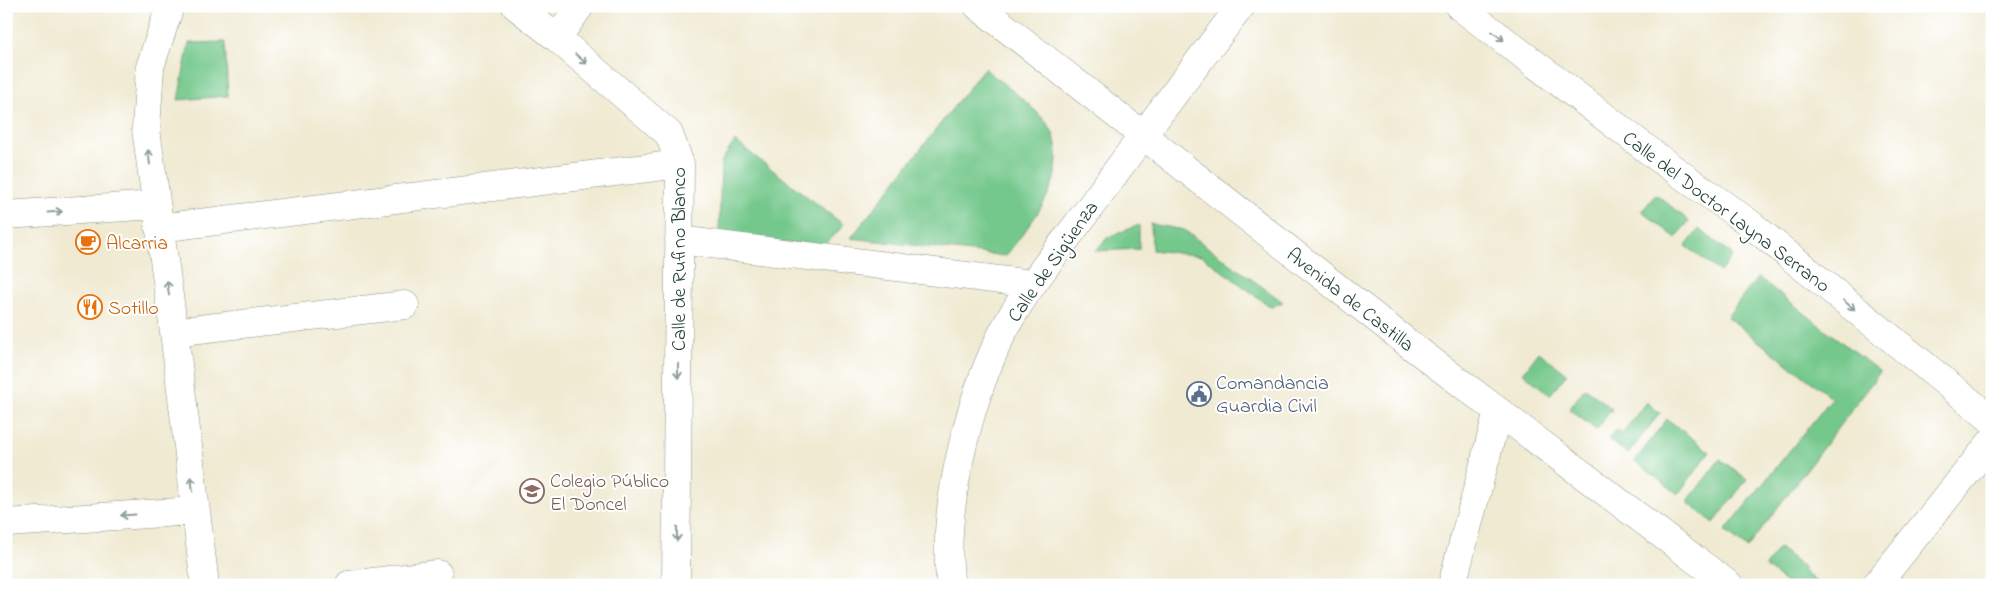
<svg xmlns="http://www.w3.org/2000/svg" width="1998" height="591" font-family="'Indie Flower',sans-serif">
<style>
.green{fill:#74c88c;stroke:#4a8260}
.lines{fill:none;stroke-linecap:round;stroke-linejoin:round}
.minor-casing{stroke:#889483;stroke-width:29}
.minor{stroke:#fff;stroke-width:28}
.oneway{stroke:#8f9e9a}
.labels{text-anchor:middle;stroke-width:4;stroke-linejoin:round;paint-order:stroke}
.street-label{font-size:20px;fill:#1f3d34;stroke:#fff}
.food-label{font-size:20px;fill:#c56008;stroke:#fff;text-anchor:start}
.service-label{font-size:20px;fill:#4e5e75;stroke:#fff;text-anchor:start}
.education-label{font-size:20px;fill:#785e54;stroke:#fff;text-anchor:start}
</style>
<rect width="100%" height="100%" fill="#fff"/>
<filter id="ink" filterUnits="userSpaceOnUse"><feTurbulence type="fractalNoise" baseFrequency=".02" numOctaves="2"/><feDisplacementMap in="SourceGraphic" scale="10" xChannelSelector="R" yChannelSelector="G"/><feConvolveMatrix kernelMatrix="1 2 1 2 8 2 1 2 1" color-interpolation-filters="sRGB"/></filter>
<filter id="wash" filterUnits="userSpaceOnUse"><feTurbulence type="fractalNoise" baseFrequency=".0096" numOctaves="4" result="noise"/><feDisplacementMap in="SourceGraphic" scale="20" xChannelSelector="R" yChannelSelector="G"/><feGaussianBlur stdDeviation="1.12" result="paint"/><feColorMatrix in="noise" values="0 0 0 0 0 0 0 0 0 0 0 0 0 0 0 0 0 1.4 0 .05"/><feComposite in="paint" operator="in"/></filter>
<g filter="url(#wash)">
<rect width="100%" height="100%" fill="#f0ead2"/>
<path class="green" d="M225,42L228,96L178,100L189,43Z
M984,68C1004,85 1028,101 1045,121C1053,129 1056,141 1057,152C1059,194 1029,224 1006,256L851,238Z
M735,141L844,225L823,247L719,235L721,162Z
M1656,194L1689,221L1676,238L1642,211Z
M1151,224L1184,230L1283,302L1271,307L1202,256L1152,250Z
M1139,225V249L1095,251L1107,238Z
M1699,229L1733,255L1720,272L1686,246Z
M1758,277L1880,372L1747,548L1725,531L1832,398L1727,317Z
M1539,352L1567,374L1550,395L1523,373Z
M1585,388L1612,409L1596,430L1569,409Z
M1646,402L1660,413L1628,454L1608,439L1616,430L1622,434Z
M1667,419L1710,452L1678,494L1635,461Z
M1720,459L1747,479L1714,523L1687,502Z
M1779,548L1805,568L1803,571L1820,585H1789L1765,566Z"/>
</g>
<g filter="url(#ink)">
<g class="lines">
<defs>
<path id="minor" d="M170,6L150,67L146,129L174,332L205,585
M516,6L557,38L669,134L680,164L676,585
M978,6L1413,347L1729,585
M1459,6L1665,163L1749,223L1992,420
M557,38L580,6
M6,215L155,205
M159,228L680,164
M679,240L1032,284
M174,332L405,305
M6,523L195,511
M349,585L438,574
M951,585C940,515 968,406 998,342C1020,295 1054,256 1085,214C1136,144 1188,75 1241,6
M1452,585L1498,411
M1876,585L1992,441"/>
</defs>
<use href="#minor" class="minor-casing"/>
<use href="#minor" class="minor"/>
</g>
<defs><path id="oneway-shaft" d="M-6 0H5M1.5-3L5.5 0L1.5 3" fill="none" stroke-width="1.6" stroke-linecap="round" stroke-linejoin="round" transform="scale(1.25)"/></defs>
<g class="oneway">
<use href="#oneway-shaft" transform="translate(1498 36) rotate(37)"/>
<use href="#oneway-shaft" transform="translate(581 59) rotate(41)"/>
<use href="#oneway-shaft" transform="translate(149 157) rotate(-97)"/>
<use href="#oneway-shaft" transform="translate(55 212) rotate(-4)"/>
<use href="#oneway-shaft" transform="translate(168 288) rotate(-98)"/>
<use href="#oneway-shaft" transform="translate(1849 305) rotate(39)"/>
<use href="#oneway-shaft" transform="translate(678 371) rotate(90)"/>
<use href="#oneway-shaft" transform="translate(192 484) rotate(-97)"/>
<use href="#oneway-shaft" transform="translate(128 515) rotate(176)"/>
<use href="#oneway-shaft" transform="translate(677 534) rotate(90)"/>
</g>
</g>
<defs>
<symbol id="cafe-ring" viewBox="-11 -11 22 22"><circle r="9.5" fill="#fff" stroke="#e8710a" stroke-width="1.5"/><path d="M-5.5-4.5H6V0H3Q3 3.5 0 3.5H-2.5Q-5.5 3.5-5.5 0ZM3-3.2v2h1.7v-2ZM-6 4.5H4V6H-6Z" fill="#e8710a"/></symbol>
<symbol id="restaurant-ring" viewBox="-11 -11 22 22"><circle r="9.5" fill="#fff" stroke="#e8710a" stroke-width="1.5"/><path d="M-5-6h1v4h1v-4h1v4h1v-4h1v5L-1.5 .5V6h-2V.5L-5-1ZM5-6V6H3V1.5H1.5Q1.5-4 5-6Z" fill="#e8710a"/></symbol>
<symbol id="civic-ring" viewBox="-11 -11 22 22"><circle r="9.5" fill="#fff" stroke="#5c6f8a" stroke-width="1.5"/><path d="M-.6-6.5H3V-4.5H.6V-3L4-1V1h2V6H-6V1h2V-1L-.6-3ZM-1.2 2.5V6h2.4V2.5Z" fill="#5c6f8a"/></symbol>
<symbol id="school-ring" viewBox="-11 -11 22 22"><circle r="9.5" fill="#fff" stroke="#8d6e63" stroke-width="1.5"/><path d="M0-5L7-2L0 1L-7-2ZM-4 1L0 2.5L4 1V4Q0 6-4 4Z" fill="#8d6e63"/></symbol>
</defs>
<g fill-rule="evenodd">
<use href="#cafe-ring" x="74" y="228" width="28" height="28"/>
<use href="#restaurant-ring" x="76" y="293" width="28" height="28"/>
<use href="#civic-ring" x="1185" y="380" width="28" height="28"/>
<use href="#school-ring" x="518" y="477" width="28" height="28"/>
</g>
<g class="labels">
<g class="street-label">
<text transform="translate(1727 211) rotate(37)" y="7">Calle del Doctor Layna Serrano</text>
<text transform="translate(678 259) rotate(-90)" y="7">Calle de Rufino Blanco</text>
<text transform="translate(1052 261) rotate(-55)" y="7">Calle de Sigüenza</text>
<text transform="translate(1351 299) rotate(38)" y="7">Avenida de Castilla</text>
</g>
<g class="food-label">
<text x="106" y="249">Alcarria</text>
<text x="108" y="314">Sotillo</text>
</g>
<g class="service-label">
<text x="1216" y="389">Comandancia<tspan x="1216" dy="23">Guardia Civil</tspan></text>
</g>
<g class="education-label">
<text x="550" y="487">Colegio Público<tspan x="550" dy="23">El Doncel</tspan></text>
</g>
</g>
<rect width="1998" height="591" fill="none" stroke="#fff" stroke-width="25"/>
</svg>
